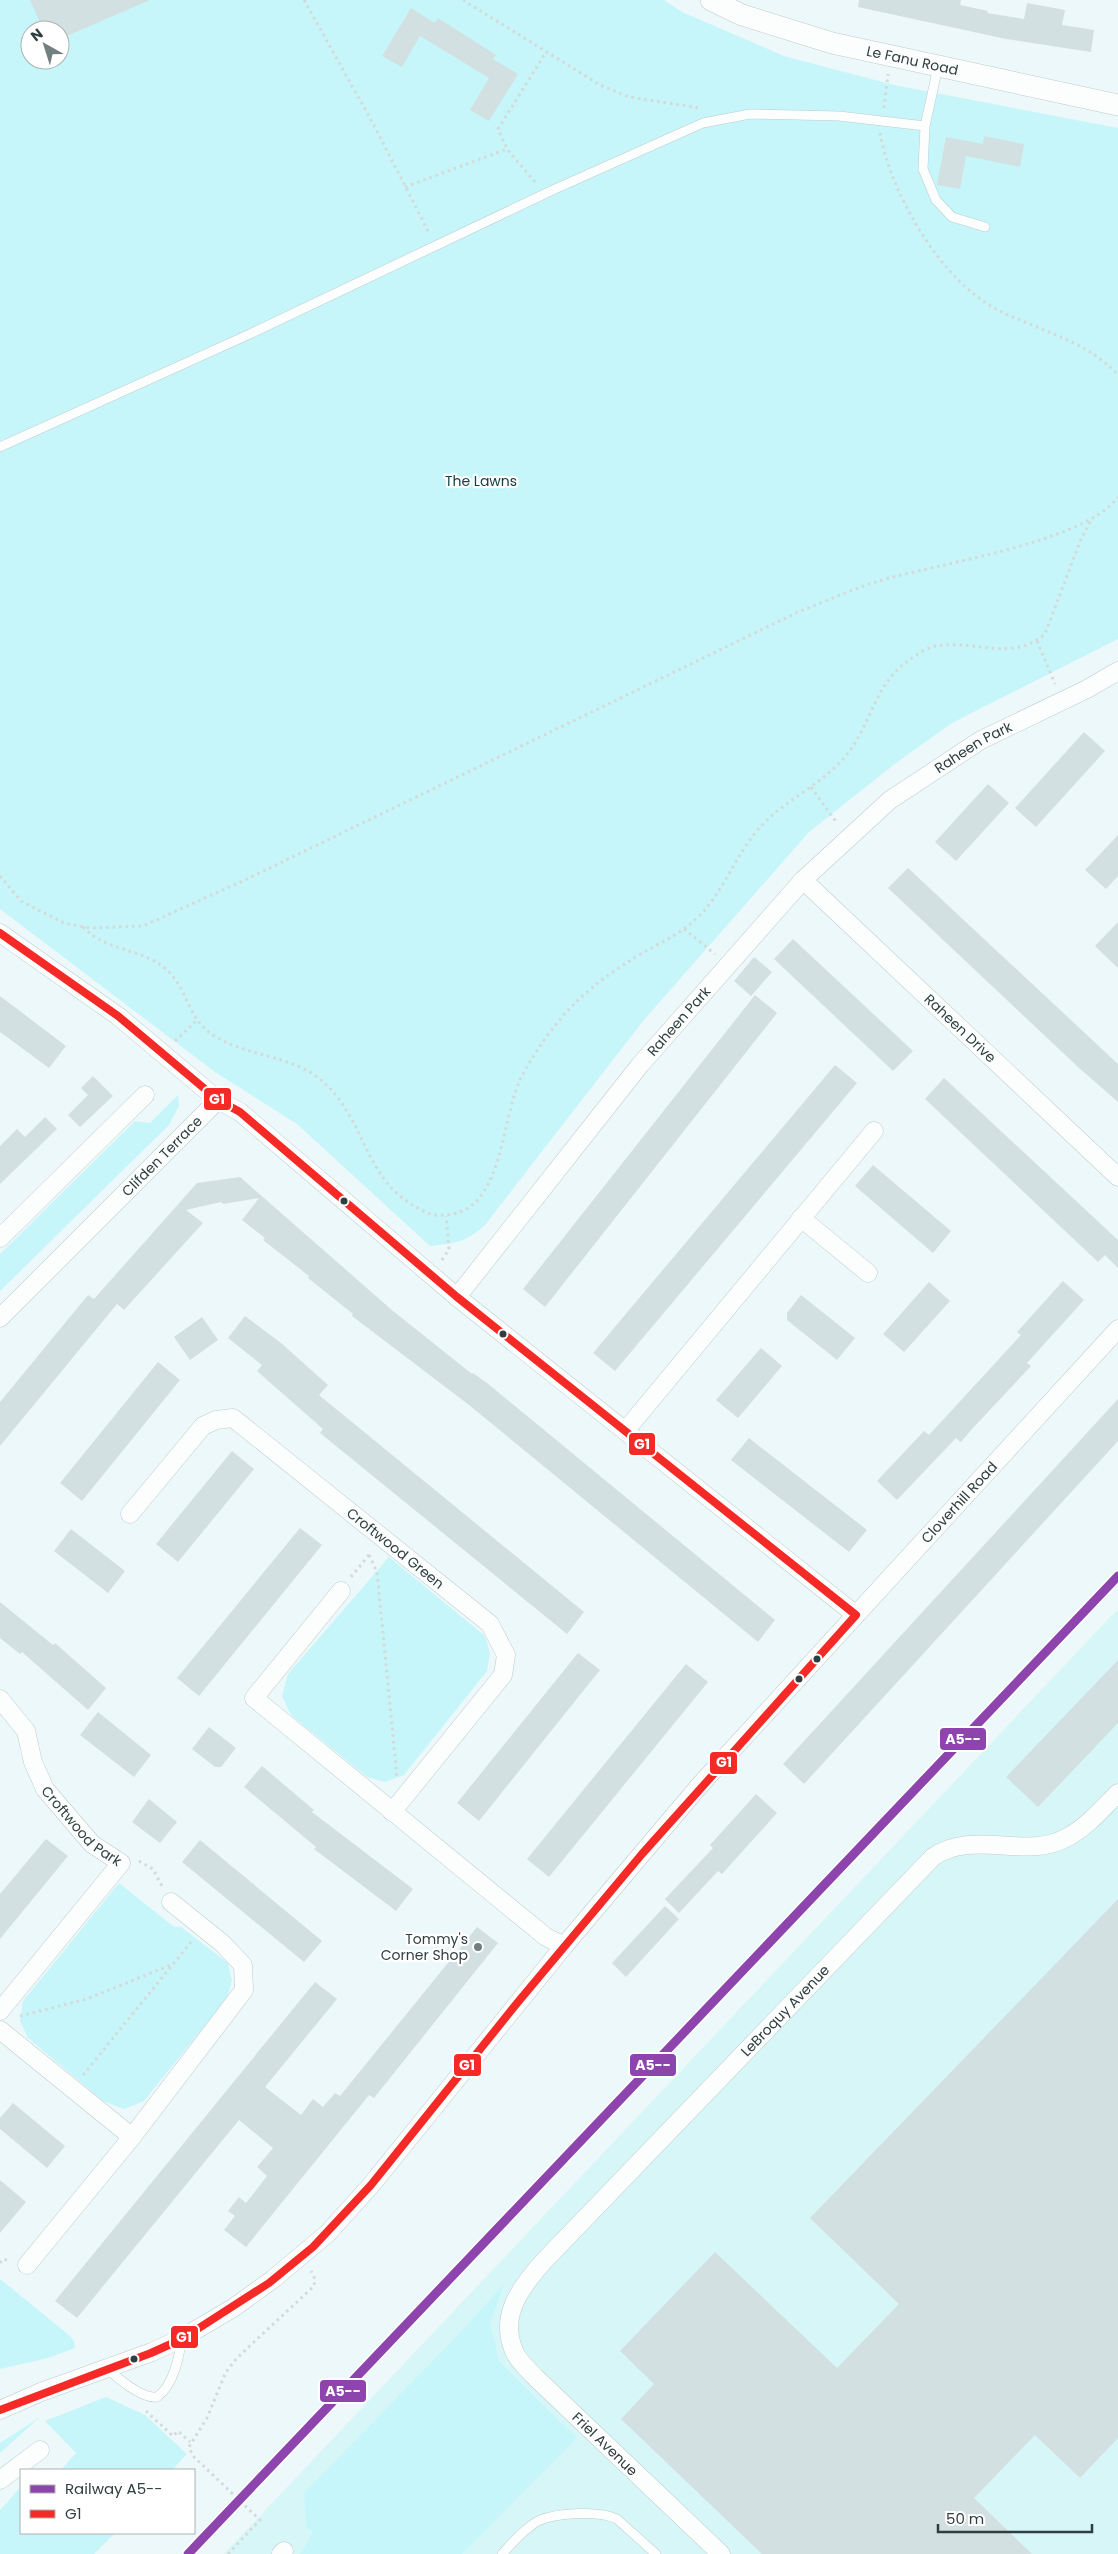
<svg xmlns="http://www.w3.org/2000/svg" width="1118" height="2554" font-family="Poppins,sans-serif">
<style>
.built{fill:#d7f6f8}
.green{fill:#c7f6fa;fill-rule:evenodd}
.building{fill:#d3e0e1}
.lines{fill:none;stroke-linecap:round;stroke-linejoin:round}
.service-casing{stroke:#bfcbcc;stroke-width:10}
.minor-casing{stroke:#bfcbcc;stroke-width:19}
.tertiary-casing{stroke:#bfcbcc;stroke-width:22}
.path{stroke:#d4d9d9;stroke-width:3;stroke-dasharray:2.5 4;stroke-linecap:butt}
.service{stroke:#fcfefe;stroke-width:9}
.minor{stroke:#fcfefe;stroke-width:18}
.tertiary{stroke:#fcfefe;stroke-width:21}
.bus-1-casing{stroke:#fff;stroke-width:11}
.bus-1{stroke:#f52a26;stroke-width:8}
.rail-1-casing{stroke:#fff;stroke-width:12}
.rail-1{stroke:#8e44ad;stroke-width:9}
.bus-dot{fill:#303e3f;stroke:#fff;stroke-width:2}
.poi-dot{fill:#727f80;stroke:#fff;stroke-width:2}
.labels{text-anchor:middle;stroke-width:4.5;stroke-linejoin:round;paint-order:stroke}
.street-label{font-size:14px;fill:#303e3f;stroke:#fff}
.park-label{font-size:14px;fill:#124145;stroke:#fff}
.poi-label{font-size:14px;fill:#303e3f;stroke:#fff;text-anchor:end}
.line-badge{stroke:#fff;stroke-width:2}
.badge-label{font-size:14px;text-anchor:middle;font-weight:bold;fill:#fff}
</style>
<rect width="100%" height="100%" fill="#ecf8f9"/>
<path class="built" d="M1118,1609V2554H224Z"/>
<path class="green" d="M0,0H664L682,12L784,56L894,85L1118,128V639L952,723L896,763L809,832L643,1021L485,1225C465,1243 456,1243 430,1246L297,1124L215,1072L0,909ZM30,30H60V60H30Z
M178,1095L179,1106L169,1125L0,1291V1254L135,1121L150,1123Z
M389,1557L485,1636L490,1653L487,1671L404,1775L385,1782L367,1777L291,1715L282,1696L288,1674Z
M119,1883L174,1927H181L228,1963L232,1981L227,1998L144,2101L124,2109L103,2101L28,2038L20,2021L23,2001Z
M0,2279L69,2335L74,2341L75,2348L48,2358L0,2369Z
M504,2284L490,2323L499,2361L576,2437L574,2441L462,2554H300L313,2533L306,2526L304,2493L458,2335Z
M106,2397L145,2415L187,2454L172,2470H61L76,2453L45,2421Z
M40,2417L0,2453V2443Z
M21,2487V2533H115L94,2554H0V2510Z"/>
<path class="building" d="M30,0H150L60,39V30H43Z
M859,0H961L960,5L988,11L987,13L1024,19L1027,3L1065,10L1062,25L1094,30L1091,52L1006,39L858,7Z
M411,8L435,23L438,18L496,55L493,59L518,74L489,121L470,110L489,78L420,36L402,67L382,56Z
M984,136L1024,144L1020,167L966,156L960,189L937,185L946,137L983,144Z
M1084,732L1105,751L1036,827L1015,808Z
M988,784L1009,803L956,861L935,842Z
M1118,835V876L1106,889L1085,870Z
M908,868L1118,1064V1102L1078,1067L888,888Z
M1118,922V968L1095,946Z
M793,939L913,1051L893,1071L774,959Z
M754,957L772,972L751,996L734,981Z
M755,995L777,1013L545,1307L523,1289Z
M0,996L66,1046L49,1068L0,1032Z
M835,1065L857,1083L615,1371L593,1353Z
M93,1076L113,1096L80,1127L68,1115L88,1095L81,1088Z
M944,1078L1118,1240V1268L1105,1255L1098,1262L925,1099Z
M45,1117L57,1129L0,1184V1146L17,1129L25,1137Z
M873,1165L951,1231L933,1253L855,1186Z
M240,1177L393,1311L472,1374L473,1373L487,1383L775,1620L758,1642L469,1405L352,1316L353,1314L308,1278L309,1276L263,1240L265,1238L242,1220L259,1198L223,1204L221,1202L186,1210L203,1223L124,1310L117,1304L0,1446V1402L88,1295L94,1299L197,1183Z
M1063,1281L1084,1300L1027,1363L1031,1366L972,1429L961,1442L956,1438L897,1500L877,1481L924,1431L929,1435L1021,1335L1017,1332Z
M929,1282L950,1301L904,1352L883,1334Z
M801,1295L855,1338L837,1360L787,1320V1313Z
M245,1316L281,1343L328,1385L319,1395L584,1612L567,1634L320,1433L323,1429L257,1371L262,1365L228,1338Z
M202,1317L218,1340L190,1360L174,1337Z
M761,1348L782,1366L738,1418L716,1400Z
M158,1362L180,1380L82,1501L60,1483Z
M1118,1399V1441L804,1784L783,1764Z
M749,1438L867,1530L849,1552L731,1460Z
M232,1451L254,1469L178,1562L156,1544Z
M300,1528L322,1545L199,1696L177,1678Z
M71,1529L125,1571L108,1593L54,1551Z
M0,1602L53,1645L55,1643L106,1688L88,1710L22,1652L20,1654L0,1638Z
M578,1653L600,1670L479,1821L457,1803Z
M1118,1660V1723L1038,1807L1006,1777Z
M686,1664L708,1682L549,1877L527,1859Z
M98,1712L151,1755L134,1777L80,1735Z
M209,1727L236,1748L221,1767H215L192,1749Z
M262,1766L314,1810L312,1812L413,1889L396,1911L314,1849L316,1847L244,1787Z
M756,1794L777,1813L722,1874L718,1871L679,1913L665,1899L713,1848L710,1845Z
M149,1799L177,1822L160,1843L132,1822Z
M46,1839L68,1856L0,1939V1894Z
M200,1840L322,1941L304,1962L182,1862Z
M1118,1899V2438L1080,2478L1035,2435L974,2498L1032,2554H762L621,2419L654,2384L620,2351L715,2252L837,2368L899,2304L810,2218Z
M665,1906L679,1919L626,1977L612,1963Z
M477,1927L498,1943L374,2098L369,2095L246,2247L224,2230L235,2216L228,2211L239,2197L246,2203L267,2176L257,2167L273,2148L239,2120L77,2318L55,2301L315,1982L337,1999L265,2087L301,2115L313,2099L323,2107L335,2093L340,2096Z
M13,2103L65,2146L47,2168L0,2129V2118Z
M0,2180L26,2202L0,2233Z"/>
<g class="lines">
<defs>
<path id="service" d="M925,126L923,169L936,200L952,217L985,227
M0,447L252,333L555,189L703,123L750,114L839,116L925,126L938,67
M107,2368C117,2378 142,2399 157,2397C174,2385 179,2357 182,2338
M502,2554C512,2543 527,2526 540,2520C558,2513 599,2510 617,2519L656,2554"/>
<g id="minor">
<path id="s1" d="M803,880L1118,1177"/>
<path d="M0,933L118,1016L218,1100L240,1112L457,1297L856,1615"/>
<path d="M801,1218L868,1273"/>
<path d="M0,1238L145,1095"/>
<path id="s2" d="M457,1297L640,1065L803,880L890,800L981,740L1087,689L1118,671"/>
<path id="s3" d="M0,1318L218,1100"/>
<path d="M626,1430L874,1131"/>
<path id="s4" d="M130,1514L203,1426L216,1420L233,1418L490,1624L506,1655L503,1675L392,1812"/>
<path d="M341,1591L254,1698L546,1937L564,1946"/>
<path id="s5" d="M0,1699L26,1731L33,1762L45,1789L92,1844L121,1863L0,2011"/>
<path d="M0,2030L132,2137"/>
<path d="M27,2265L132,2137L244,1990L243,1965L222,1943L171,1902"/>
<path id="s6" d="M0,2410L41,2392L152,2352L182,2338L233,2308L272,2280L328,2233L372,2184L564,1946L700,1785L1118,1329"/>
<path d="M0,2480L40,2450"/>
<path d="M281,2554L284,2551"/>
<path id="s7" d="M721,2554L535,2377C529,2370 519,2362 515,2353C498,2317 520,2288 543,2262L933,1857C973,1829 1025,1860 1066,1838C1087,1827 1102,1809 1118,1793"/>
</g>
<g id="tertiary">
<path id="s8" d="M711,0L742,15L832,43L1118,105"/>
</g>
</defs>
<use href="#service" class="service-casing"/>
<use href="#minor" class="minor-casing"/>
<use href="#tertiary" class="tertiary-casing"/>
<path class="path" d="M304,0L375,127L429,233
M463,0L600,85L629,97L700,108
M884,108L888,74
M880,133C891,194 940,279 996,309C1038,331 1085,339 1118,375
M535,182L507,149L498,129L546,52
M405,187L507,149
M1037,641L1055,684
M811,787L837,823
M0,876L21,901L64,923L90,928L143,926L247,879L798,612C824,602 850,590 876,582C935,563 1083,544 1118,497
M83,927C106,952 145,948 168,971C190,993 187,1020 216,1037C257,1061 305,1053 338,1098C367,1136 371,1184 418,1208C426,1213 434,1216 444,1215C503,1214 501,1120 520,1080C532,1055 557,1020 577,1001C596,983 620,966 644,952C662,942 680,934 696,919C725,892 736,851 764,823C790,797 826,782 849,752C872,721 875,684 908,661C915,656 924,649 932,647C971,637 1011,664 1045,634L1081,539L1091,520
M684,929L715,954
M175,1041L196,1021
M442,1260L449,1249L446,1216
M369,1555L377,1572L397,1777
M351,1577L369,1555
M139,1861L153,1869L162,1886
M20,2016L87,1999L173,1964
M83,2075L191,1942
M0,2263L3,2259L10,2261
M146,2411L173,2436L178,2431L190,2442
M228,2554L260,2520L193,2456L189,2447L207,2418L226,2372L237,2358L314,2286L315,2279L311,2271"/>
<use href="#service" class="service"/>
<use href="#minor" class="minor"/>
<use href="#tertiary" class="tertiary"/>
<defs>
<path id="bus-1" d="M0,933L118,1016L218,1100L240,1112L457,1297L856,1615
M0,2410L151,2353L182,2339L269,2283L313,2247L371,2185L518,2002L642,1854L856,1615"/>
</defs>
<use href="#bus-1" class="bus-1-casing"/>
<use href="#bus-1" class="bus-1"/>
<defs>
<path id="rail-1" d="M188,2554L1118,1576"/>
</defs>
<use href="#rail-1" class="rail-1-casing"/>
<use href="#rail-1" class="rail-1"/>
</g>
<g class="bus-dot">
<circle cx="344" cy="1201" r="4.5"/>
<circle cx="503" cy="1334" r="4.5"/>
<circle cx="817" cy="1659" r="4.5"/>
<circle cx="799" cy="1679" r="4.5"/>
<circle cx="134" cy="2359" r="4.5"/>
</g>
<circle class="poi-dot" cx="478" cy="1947" r="5"/>
<g class="labels">
<g class="street-label">
<text dy="5" stroke="none"><textPath href="#s8" startOffset="211">Le Fanu Road</textPath></text>
<text dy="5" stroke="none"><textPath href="#s2" startOffset="759">Raheen Park</textPath></text>
<text dy="5" stroke="none"><textPath href="#s2" startOffset="354">Raheen Park</textPath></text>
<text dy="5" stroke="none"><textPath href="#s1" startOffset="216">Raheen Drive</textPath></text>
<text dy="5" stroke="none"><textPath href="#s3" startOffset="229">Clifden Terrace</textPath></text>
<text dy="5" stroke="none"><textPath href="#s6" startOffset="1342">Cloverhill Road</textPath></text>
<text dy="5" stroke="none"><textPath href="#s4" startOffset="354">Croftwood Green</textPath></text>
<text dy="5" stroke="none"><textPath href="#s5" startOffset="155">Croftwood Park</textPath></text>
<text dy="5" stroke="none"><textPath href="#s7" startOffset="739">LeBroquy Avenue</textPath></text>
<text transform="translate(605 2444) rotate(44)" y="5">Friel Avenue</text>
</g>
<g class="park-label">
<text x="481" y="486">The Lawns</text>
</g>
<g class="poi-label">
<text x="468" y="1944">Tommy's<tspan x="468" dy="16">Corner Shop</tspan></text>
</g>
</g>
<g class="line-badge">
<rect x="203" y="1087" width="29" height="24" rx="5" fill="#f52a26"/>
<rect x="628" y="1432" width="28" height="24" rx="5" fill="#f52a26"/>
<rect x="939" y="1727" width="48" height="24" rx="5" fill="#8e44ad"/>
<rect x="709" y="1751" width="29" height="24" rx="5" fill="#f52a26"/>
<rect x="453" y="2053" width="29" height="24" rx="5" fill="#f52a26"/>
<rect x="629" y="2053" width="48" height="24" rx="5" fill="#8e44ad"/>
<rect x="170" y="2325" width="29" height="24" rx="5" fill="#f52a26"/>
<rect x="319" y="2379" width="48" height="24" rx="5" fill="#8e44ad"/>
</g>
<g class="badge-label">
<text x="217" y="1104">G1</text>
<text x="642" y="1449">G1</text>
<text x="963" y="1744">A5--</text>
<text x="724" y="1767">G1</text>
<text x="467" y="2070">G1</text>
<text x="653" y="2070">A5--</text>
<text x="184" y="2342">G1</text>
<text x="343" y="2396">A5--</text>
</g>
<rect x="20" y="2469" width="175" height="65" fill="#ffffff" stroke="#acb2b2"/>
<rect x="30" y="2485" width="25" height="8" fill="#8e44ad" stroke="#acb2b2"/>
<text x="65" y="2494" font-size="15" fill="#303e3f">Railway A5--</text>
<rect x="30" y="2510" width="25" height="8" fill="#f52a26" stroke="#acb2b2"/>
<text x="65" y="2519" font-size="15" fill="#303e3f">G1</text>
<g transform="translate(45 45) rotate(321)"><circle r="24" fill="#ffffff" stroke="#acb2b2"/>
<path d="M0-4L9 19L0 12L-9 19Z" fill="#727f80"/>
<text y="-8" font-size="14" font-weight="bold" text-anchor="middle" fill="#303e3f">N</text>
</g>
<path d="M938 2524v8h154v-8" fill="none" stroke="#303e3f" stroke-width="2.5"/>
<text x="946" y="2524" font-size="15" fill="#303e3f" stroke="#ffffff" stroke-width="4" paint-order="stroke">50 m</text>
</svg>
